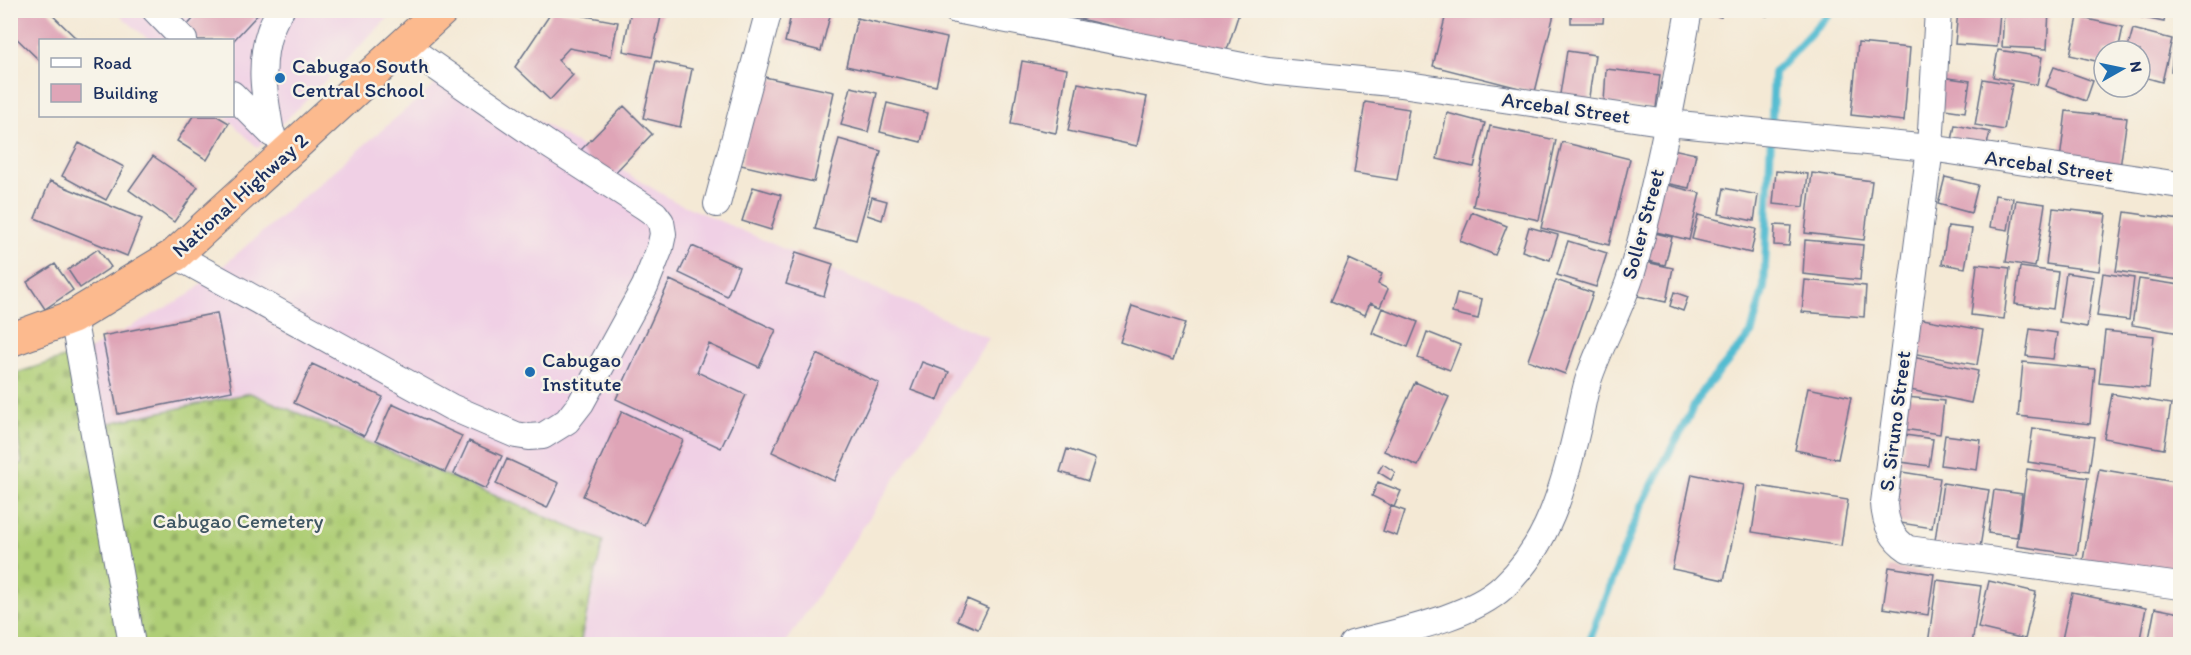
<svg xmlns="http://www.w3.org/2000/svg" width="2191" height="655" font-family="Itim,sans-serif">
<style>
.built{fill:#f0d0e5}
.cemetery{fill:url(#cemetery-stones);stroke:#657e6a;stroke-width:1.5}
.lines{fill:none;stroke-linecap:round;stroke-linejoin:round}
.stream{stroke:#53bcd1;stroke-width:8}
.building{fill:#dfa5b7}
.minor-casing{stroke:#677088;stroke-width:28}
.highway-casing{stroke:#677088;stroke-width:35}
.minor{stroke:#fff;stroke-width:26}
.highway{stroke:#fcba8e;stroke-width:33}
.poi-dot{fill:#1f6fb2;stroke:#f7f3e8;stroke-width:2}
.labels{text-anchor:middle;stroke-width:5;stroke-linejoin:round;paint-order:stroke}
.poi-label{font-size:21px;fill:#1b2f5e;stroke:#f7f3e8;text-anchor:start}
.street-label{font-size:21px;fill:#1b2f5e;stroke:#f7f3e8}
.park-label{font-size:21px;fill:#405764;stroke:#f7f3e8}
</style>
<defs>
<pattern id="cemetery-stones" width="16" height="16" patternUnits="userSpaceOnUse" patternTransform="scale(1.5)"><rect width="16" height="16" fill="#afce76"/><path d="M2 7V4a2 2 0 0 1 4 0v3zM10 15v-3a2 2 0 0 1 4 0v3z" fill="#96b168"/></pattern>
</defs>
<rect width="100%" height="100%" fill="#f7f3e8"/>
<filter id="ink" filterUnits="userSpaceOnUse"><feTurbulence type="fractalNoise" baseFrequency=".0167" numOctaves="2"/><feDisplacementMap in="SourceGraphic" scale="12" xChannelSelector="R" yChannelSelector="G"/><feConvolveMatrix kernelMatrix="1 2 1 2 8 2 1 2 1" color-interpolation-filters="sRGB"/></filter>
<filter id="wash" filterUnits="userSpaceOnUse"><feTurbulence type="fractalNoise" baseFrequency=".008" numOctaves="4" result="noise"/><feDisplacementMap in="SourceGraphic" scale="24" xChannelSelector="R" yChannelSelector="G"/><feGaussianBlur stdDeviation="1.35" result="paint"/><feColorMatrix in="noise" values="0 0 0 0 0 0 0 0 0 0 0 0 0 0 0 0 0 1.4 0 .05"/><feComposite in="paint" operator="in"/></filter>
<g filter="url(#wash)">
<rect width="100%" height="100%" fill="#f4e9d5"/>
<path class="built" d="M115,11H395L258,148L225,116H232V40H149Z
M452,70L674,201L989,338L785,644H580L603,541L100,425L89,350L190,294Z"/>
<path class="cemetery" d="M89,350L100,425L250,393L603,541L580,644H11V466L22,464L11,389L10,375Z"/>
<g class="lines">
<path class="stream" d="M1591,644V636L1640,508L1701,393L1751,334L1764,287L1774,73L1832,10"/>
</g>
<g id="blocks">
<path class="building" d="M10,10H47L78,40H40V61L10,32Z
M201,10H262L234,40H198L185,28Z
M553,10L618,22L611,56L569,48L558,60L573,75L550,100L515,67Z
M631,10L662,12L652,57L623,51Z
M792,10L831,12L821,51L785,42Z
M1055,10H1240L1226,53L1054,13Z
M1447,10H1555L1535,92L1433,66Z
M1571,10H1604L1603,23H1571Z
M1693,10H1723L1721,17Z
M1745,10H1768L1767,16Z
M1958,10L2000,12L1997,47L1955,44Z
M2004,10H2049L2047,49L2002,47Z
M2135,10H2166L2164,22L2134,16Z
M2178,10H2180V72L2171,71Z
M2078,17L2123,27L2118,51H2104V63L2070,55Z
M857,18L947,38L936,86L846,66Z
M2133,29L2172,39L2162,82L2140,76V51H2127Z
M1858,43L1910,48L1904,121L1851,115Z
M1998,50L2042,57L2037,85L1993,77Z
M1567,51L1595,55L1588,104L1559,100Z
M656,61L692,69L680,127L643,118Z
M1022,61L1067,69L1056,133L1011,124Z
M2054,67L2093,81L2086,101L2046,86Z
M1606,69L1660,75L1656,108L1604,103Z
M760,76L834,92L814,182L741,165Z
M1941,77L1970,81L1965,112L1938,108Z
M1983,79L2012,84L2004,130L1975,125Z
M1078,83L1147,97L1137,146L1068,131Z
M851,87L877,93L868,132L841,125Z
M1365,102L1409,109L1397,180L1354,173Z
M887,103L928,113L921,142L880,132Z
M624,106L652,134L609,179L580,151Z
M2066,111L2127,118L2120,168L2060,160Z
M1447,113L1485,123L1474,167L1437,159Z
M193,116H217L229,123L207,160L177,141Z
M1955,125L1990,132L1985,153L1951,146Z
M1490,126L1556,140L1539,220L1473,206Z
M839,139L881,151L856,240L815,229Z
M1562,142L1630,159L1609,245L1541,228Z
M79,143L124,167L106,200L62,176Z
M1663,147L1696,154L1689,188L1656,181Z
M153,156L198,187L174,222L129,190Z
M1776,171L1808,174L1804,207L1773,204Z
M1812,173L1872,181L1864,240L1805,233Z
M1945,177L1978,185L1971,213L1938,204Z
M50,181L142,219L127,256L35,218Z
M1655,182L1700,193L1689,240L1644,229Z
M753,187L781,195L771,230L742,221Z
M1724,188L1758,195L1754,221L1719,214Z
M1995,195L2013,198L2008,230L1990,227Z
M872,197L887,201L882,220L867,215Z
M2016,200L2045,204L2035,267L2006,262Z
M2053,208L2106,214L2099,271L2046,264Z
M1472,212L1507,226L1495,255L1460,241Z
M2125,212L2180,220V280L2116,271Z
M1698,215L1756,229L1751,253L1692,239Z
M1775,225L1791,226L1789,246L1774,245Z
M1948,226L1972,229L1965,268L1942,264Z
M1529,227L1558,235L1550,260L1522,251Z
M1646,231L1672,237L1665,265L1640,259Z
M1805,240L1863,245L1860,280L1803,274Z
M1568,241L1607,253L1596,287L1557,275Z
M692,246L739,267L727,296L679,273Z
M98,249L111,267L80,288L68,270Z
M796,252L833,264L824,296L786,284Z
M1349,259L1382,274L1378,284L1388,289L1380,307L1370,303L1365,315L1331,301Z
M1641,261L1673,268L1666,302L1633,295Z
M55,264L73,290L45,309L27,282Z
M1977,264L2010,268L2004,319L1971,315Z
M2020,267L2058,272L2053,309L2015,304Z
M2066,273L2094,277L2087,327L2059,322Z
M2103,273L2134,278L2129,320L2097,316Z
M2139,279L2180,285V333L2132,325Z
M670,280L776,330L759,367L709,344L697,372L746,395L721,448L616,399Z
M1556,280L1593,293L1565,374L1528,360Z
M1805,280L1866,286L1864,317L1802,312Z
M1674,292L1688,297L1683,311L1670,306Z
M1457,293L1482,299L1478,319L1452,313Z
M1132,306L1185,323L1173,360L1120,342Z
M1382,308L1418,322L1408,347L1372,333Z
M217,313L232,391L118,414L102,336Z
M1912,317L1983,330L1977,365L1906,352Z
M2030,329L2057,333L2053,359L2026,356Z
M2105,331L2154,336L2149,388L2099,383Z
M1427,332L1460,345L1450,370L1418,358Z
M817,354L879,383L834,481L772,452Z
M1908,356L1978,371L1971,403L1901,388Z
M922,362L949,372L938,400L911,390Z
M2023,362L2095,369L2090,424L2018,416Z
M312,364L383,397L364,436L294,403Z
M1415,382L1449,397L1418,466L1384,451Z
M1808,388L1851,397L1838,459L1795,450Z
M2112,394L2171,404L2164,449L2104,438Z
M1907,397L1944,401L1940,434L1903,429Z
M392,404L462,436L445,472L376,440Z
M622,411L683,440L644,525L583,496Z
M2033,428L2094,437L2089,471L2028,462Z
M10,434L15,451L10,452Z
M1905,435L1933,439L1929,466L1901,462Z
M1945,435L1981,440L1977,470L1941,465Z
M469,441L502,456L486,489L454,474Z
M1067,449L1095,459L1088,481L1060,472Z
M507,459L559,483L547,508L496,484Z
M1383,464L1395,472L1391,480L1378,472Z
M2027,469L2088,478L2077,555L2017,546Z
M2099,469L2180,483V576L2083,560Z
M1902,472L1940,478L1932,528L1894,522Z
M1692,474L1744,485L1724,580L1672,569Z
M1378,482L1401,491L1394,507L1372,496Z
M1943,483L1989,490L1979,554L1934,548Z
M1759,486L1848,500L1841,546L1752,532Z
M1994,490L2022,494L2017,537L1988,533Z
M1391,506L1405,511L1397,536L1383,531Z
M1889,567L1934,574L1928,615L1883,608Z
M1937,580L1981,586L1972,644H1928Z
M1989,581L2036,592L2025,639L1978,628Z
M2072,593L2146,608L2139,644H2061Z
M967,599L988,608L978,629L957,620Z
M2155,608L2180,613V644H2148Z"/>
</g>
</g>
<g filter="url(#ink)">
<use href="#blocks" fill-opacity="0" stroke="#677088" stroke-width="1.5"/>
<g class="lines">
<defs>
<path id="minor" d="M155,10L184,40
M956,10L1268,71L1401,84L1668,123L1930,148L2180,185
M1938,10L1930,148L1884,503C1885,523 1891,538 1908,549L2180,586
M232,94L272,134
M271,133C265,98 258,66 270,31C273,23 275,17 281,10
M717,204L769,10
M175,255L451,407L516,435L529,437L543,436L567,421L581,403L645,286L660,248L663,234L661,222L655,214L645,207L546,143L404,45
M73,317L132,644
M1352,644C1396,632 1470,618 1503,587C1548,546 1564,486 1577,430C1581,414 1583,397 1588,381C1600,344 1621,309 1632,272C1657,187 1673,97 1689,10"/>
<path id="highway" d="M10,340L73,317L175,255L442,10"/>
</defs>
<use href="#minor" class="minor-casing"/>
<use href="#highway" class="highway-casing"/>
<use href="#minor" class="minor"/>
<use href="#highway" class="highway"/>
</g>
</g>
<g class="poi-dot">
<circle cx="280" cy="78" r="6"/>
<circle cx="530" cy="372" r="6"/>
</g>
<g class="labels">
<g class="poi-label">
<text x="292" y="73">Cabugao South<tspan x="292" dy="24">Central School</tspan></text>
<text x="542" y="367">Cabugao<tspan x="542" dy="24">Institute</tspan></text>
</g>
<g class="street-label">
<text transform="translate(1566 108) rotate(8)" y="7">Arcebal Street</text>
<text transform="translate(2049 166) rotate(8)" y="7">Arcebal Street</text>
<text transform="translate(240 195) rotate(-42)" y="7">National Highway 2</text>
<text transform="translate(1643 224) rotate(-75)" y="7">Soller Street</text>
<text transform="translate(1895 421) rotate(-83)" y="7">S. Siruno Street</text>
</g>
<g class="park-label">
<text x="238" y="528">Cabugao Cemetery</text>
</g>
</g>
<rect width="2191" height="655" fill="none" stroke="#f7f3e8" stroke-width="36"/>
<rect x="39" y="39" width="195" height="78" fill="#f7f3e8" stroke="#9fa5b1" stroke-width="1.5"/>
<rect x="51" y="58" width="30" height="9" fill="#ffffff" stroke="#9fa5b1" stroke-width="1.5"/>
<text x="93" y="69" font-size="18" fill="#1b2f5e">Road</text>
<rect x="51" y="84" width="30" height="18" fill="#dfa5b7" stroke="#9fa5b1" stroke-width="1.5"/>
<text x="93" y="99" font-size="18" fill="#1b2f5e">Building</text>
<g transform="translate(2122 69) rotate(81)"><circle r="28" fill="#f7f3e8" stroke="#9fa5b1" stroke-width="1.5"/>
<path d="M0-4.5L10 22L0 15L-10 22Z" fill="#1f6fb2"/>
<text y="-9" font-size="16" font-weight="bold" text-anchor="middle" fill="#1b2f5e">N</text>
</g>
</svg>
